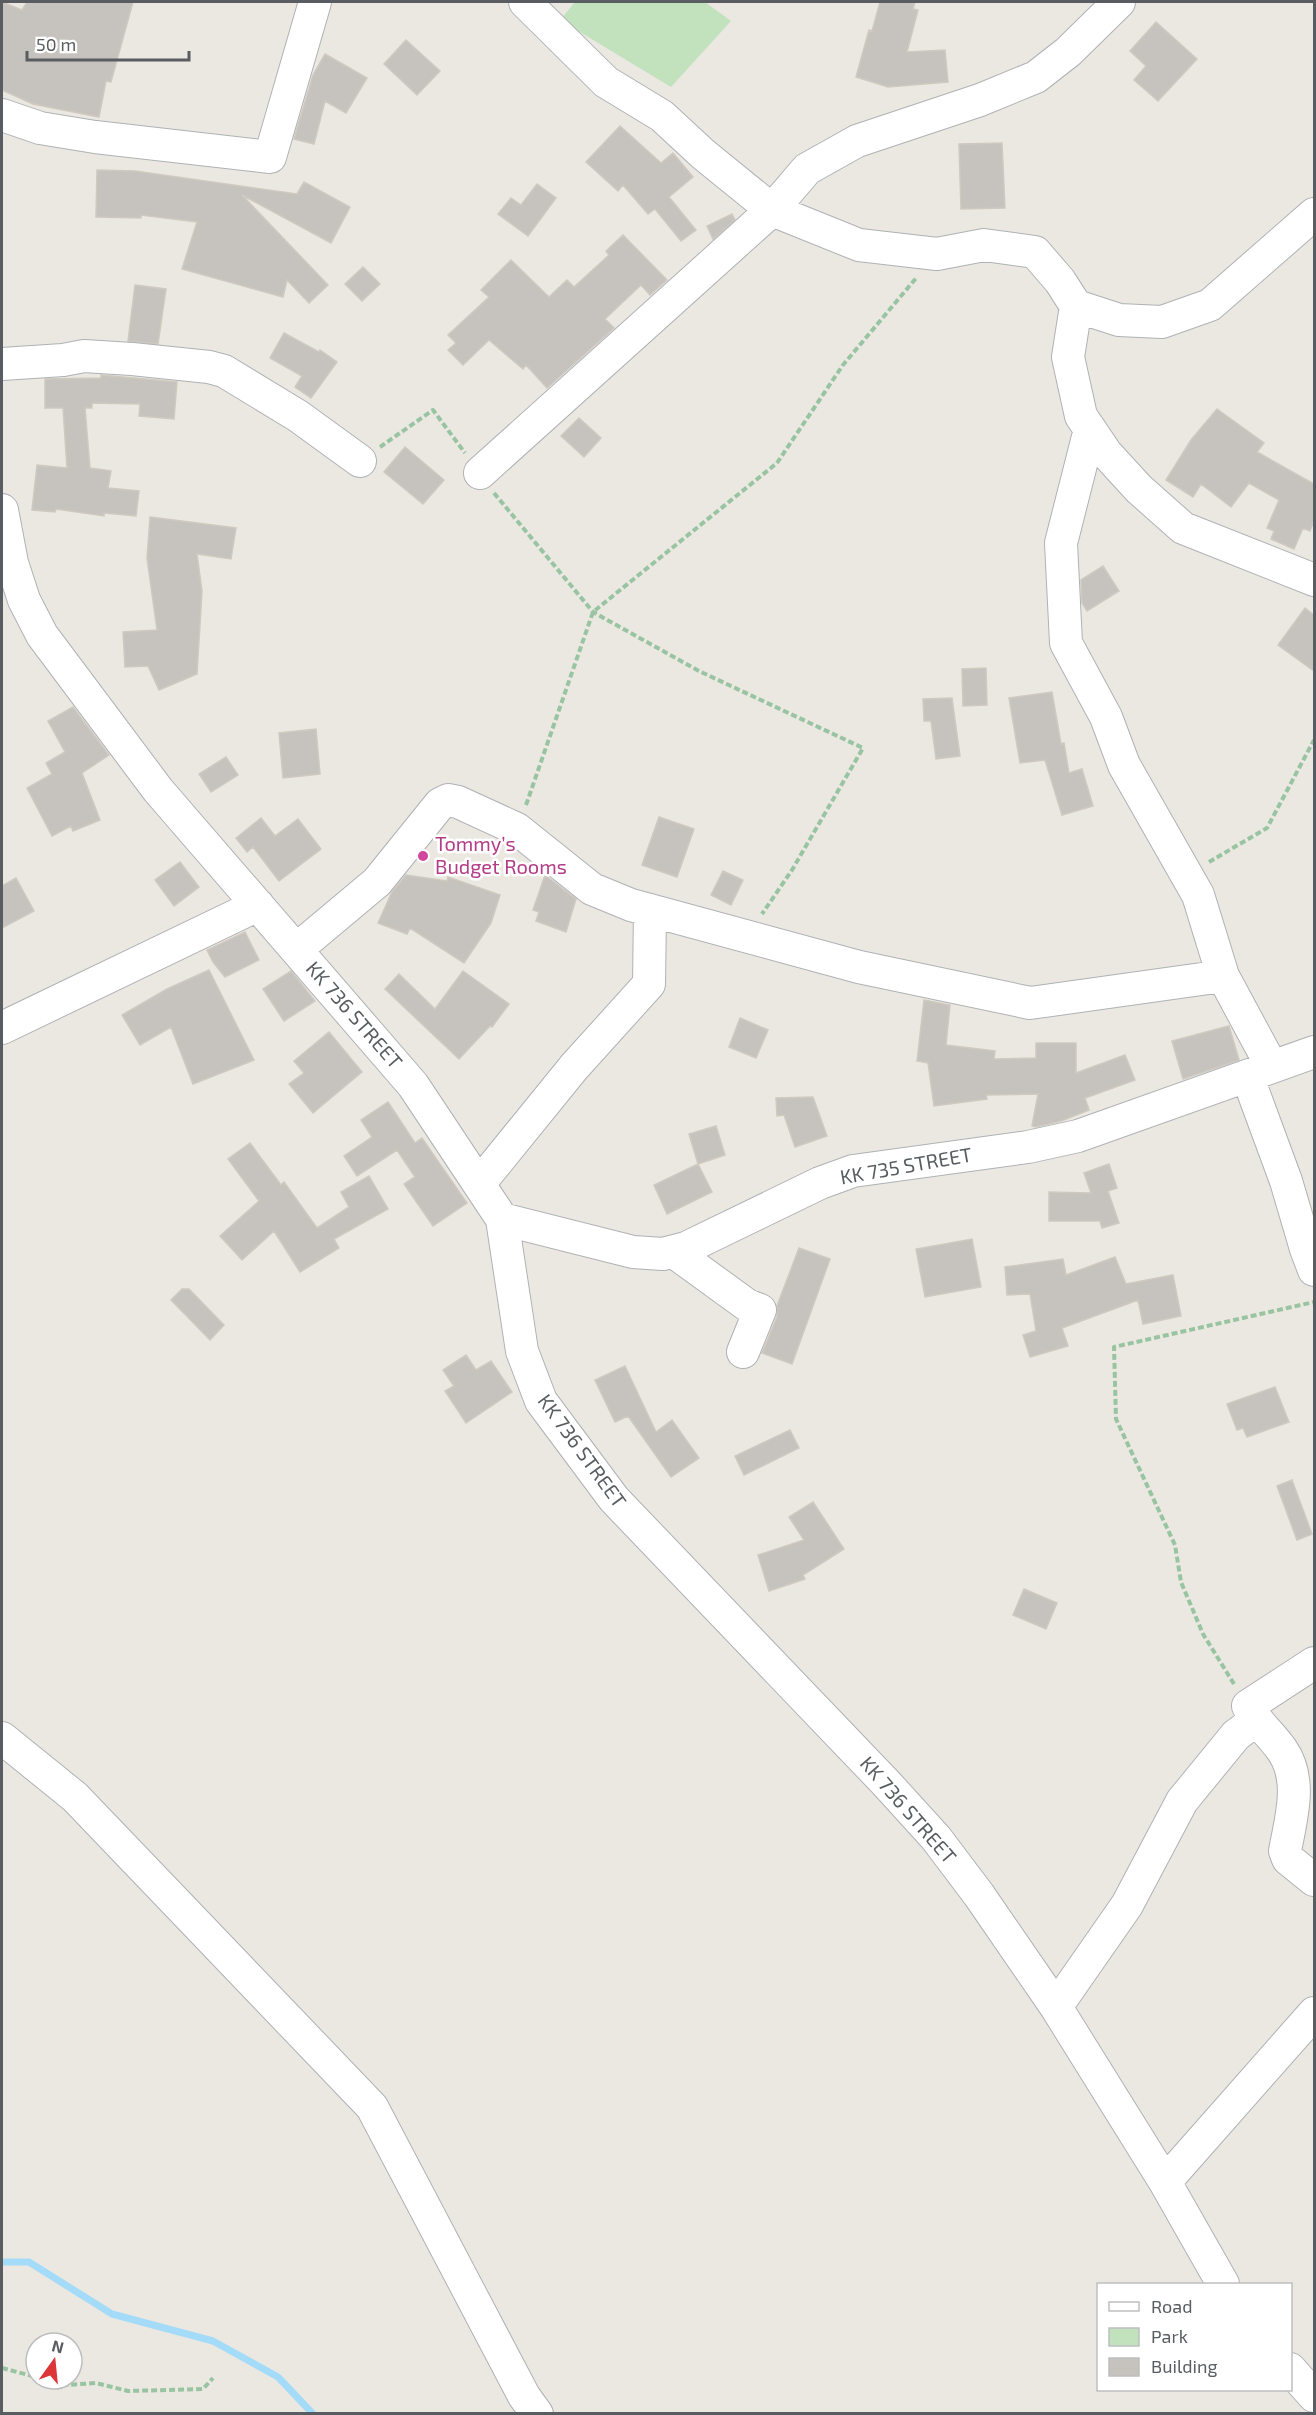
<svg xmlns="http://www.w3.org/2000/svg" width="1316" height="2415" font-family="'Exo 2',sans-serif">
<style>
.green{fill:#c2e2be}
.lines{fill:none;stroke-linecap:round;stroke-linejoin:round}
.stream{stroke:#a3dbf8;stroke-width:7}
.building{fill:#c6c3be;stroke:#cfc9c0;stroke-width:1.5}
.minor-casing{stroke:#aeb2b6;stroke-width:34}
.path{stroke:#99c4a2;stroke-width:4;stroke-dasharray:6 3;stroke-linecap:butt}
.minor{stroke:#fff;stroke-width:32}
.hotel-dot{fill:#d1479c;stroke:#fff;stroke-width:2}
.labels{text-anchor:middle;stroke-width:5;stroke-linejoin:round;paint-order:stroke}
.hotel-label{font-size:20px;fill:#b23c85;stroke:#fff;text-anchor:start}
.street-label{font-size:20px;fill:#595d61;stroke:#fff}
</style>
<rect width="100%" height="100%" fill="#ebe8e1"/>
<path class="green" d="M575,2H705L731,21L671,87L560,20Z"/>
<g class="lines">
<path class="stream" d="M2,2262H29L112,2314L213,2341L278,2377L313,2414"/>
</g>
<path class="building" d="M2,2L22,10L27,2H133L111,82L106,81L99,117L33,104L2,90Z
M880,2H915L913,9L918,10L907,52L945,50L948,82L888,87L856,77L869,30L872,31Z
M1156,22L1197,59L1158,101L1134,80L1146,66L1130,51Z
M406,40L440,71L417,95L384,64Z
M325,54L367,78L346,113L325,101L314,144L294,139L313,75Z
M620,126L661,163L673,153L693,177L669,197L696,230L681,241L655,209L648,214L623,185L618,191L586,162Z
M1002,143L1005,208L961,209L959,144Z
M97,170L135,171L297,194L304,182L350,207L331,243L242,195L328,285L309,303L287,280L283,297L182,269L197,222L141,215V218L96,217Z
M537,184L556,198L528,236L498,214L511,198L521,205Z
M732,214L735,220L713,239L707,226Z
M623,235L667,280L650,295L641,285L605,319L614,328L547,388L526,365L523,369L489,340L463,365L448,350L456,343L448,335L489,297L481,290L511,260L549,297L567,280L574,287L609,255L606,251Z
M363,267L380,284L362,301L345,284Z
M135,285L166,289L158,344L128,341Z
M284,333L319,352L320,350L337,362L311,398L295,387L302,376L270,358Z
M101,375L177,382L174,419L139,416L140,404L92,403V408H85L90,468L111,471L108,488L139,491L136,516L104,513V516L56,509L55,512L32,510L37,465L67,468L63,408H45V379L101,378Z
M1217,409L1264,443L1257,452L1314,484V520L1310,531L1303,528L1294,549L1271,539L1274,531L1267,528L1279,500L1249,483L1231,507L1201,484L1193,497L1166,480L1191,440Z
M579,418L601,438L584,457L561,436Z
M405,447L444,480L423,504L384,472Z
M150,517L236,528L231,559L197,554L202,591L197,674L159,690L148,666L125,667L123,632L157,630L147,558Z
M1103,566L1119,591L1087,611L1082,603L1081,580Z
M1305,608L1314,615V671L1278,645Z
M986,668L987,705L963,706L962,669Z
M1052,692L1061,744L1064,743L1069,773L1082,769L1093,806L1062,815L1045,760L1020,763L1009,698Z
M952,698L960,756L936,759L931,721H924L923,699Z
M73,707L109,755L82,773L100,820L73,831L71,826L52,836L27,788L52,774L46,763L65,752L48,721Z
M316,729L320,774L283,778L279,733Z
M226,757L238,775L211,792L199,774Z
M659,817L694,829L677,877L642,865Z
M261,818L275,836L298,819L321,849L279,881L253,847L247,852L236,838Z
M180,862L199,887L174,906L155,880Z
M723,871L743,880L731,905L711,895Z
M406,875L447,881L448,877L500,895L491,923L464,963L410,928L407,934L378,923L392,892Z
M545,875L576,899L566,932L536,921L539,912L533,910Z
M16,878L34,911L2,928V886Z
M245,932L259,960L225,977L213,962L207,950Z
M209,970L254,1060L193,1084L171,1027L140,1045L122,1015L167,989Z
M291,971L315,1001L284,1021L263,989Z
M463,971L509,1004L492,1027L490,1026L459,1059L385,989L399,974L435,1009Z
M924,1000L950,1005L946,1045L995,1051L994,1059L1036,1058V1043H1076V1073L1125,1055L1135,1080L1085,1098L1089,1110L1061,1121L1036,1127L1032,1126L1038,1094L986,1095L987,1099L934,1106L928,1063L917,1061Z
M740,1018L768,1030L756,1058L729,1047Z
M1229,1026L1239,1060L1183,1079L1172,1041Z
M329,1032L362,1072L313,1113L289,1084L304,1073L294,1061Z
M813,1097L827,1136L795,1147L784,1115L777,1116L776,1098Z
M388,1102L415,1143L422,1138L467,1203L433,1226L404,1184L415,1177L397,1150L357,1176L344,1156L372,1137L361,1120Z
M716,1126L725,1155L698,1164L689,1134Z
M250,1143L281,1185L284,1182L317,1228L349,1207L341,1192L369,1176L388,1209L334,1239L339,1248L300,1272L274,1231L242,1260L220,1236L259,1201L228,1159Z
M698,1164L712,1192L667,1214L654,1185Z
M1109,1164L1117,1188L1108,1191L1119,1223L1102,1228L1100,1221H1049V1192L1091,1193L1084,1173Z
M972,1239L981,1287L925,1297L916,1249Z
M799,1248L830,1259L792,1364L762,1353L777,1317V1306Z
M1115,1257L1126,1284L1173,1275L1181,1316L1143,1324L1138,1300L1062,1328L1068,1346L1030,1357L1023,1335L1036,1331L1030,1294L1007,1295L1005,1267L1063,1259L1066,1275Z
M182,1289H189L224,1325L210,1340L171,1300Z
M466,1355L476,1370L491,1361L512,1392L466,1423L445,1391L454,1386L443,1370Z
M625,1366L656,1432L672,1420L699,1458L671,1477L628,1416L615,1422L595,1380Z
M1275,1387L1289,1422L1247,1437L1243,1428L1237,1430L1227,1404Z
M790,1430L799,1448L744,1475L735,1456Z
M1292,1480L1312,1534L1297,1540L1277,1486Z
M813,1502L844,1549L803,1575L805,1579L769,1591L758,1555L804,1540L789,1517Z
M1024,1589L1057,1603L1046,1629L1013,1615Z"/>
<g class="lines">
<defs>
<path id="minor" d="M525,2L606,82L662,116L703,154L772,210L859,245L937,254L984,245L1035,252L1060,281L1076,306L1119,320L1162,322L1210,305L1314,214
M2,115L40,128L95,137L270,157L315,2
M1076,306L1068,357L1081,416L1106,453L1139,489L1183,528L1314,580
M2,364L63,360L84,356L132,359L209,367L224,371L298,416L360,461
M1090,429L1061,543L1066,643L1106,717L1124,765L1198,895L1223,976L1272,1067
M480,473L772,210L807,169L857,141L980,100L1036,77L1068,52L1119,2
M2,510L12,563L24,600L42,635L158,790L413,1085L502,1219L522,1351L541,1401L614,1499L886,1783L936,1838L979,1895L1056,2007L1165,2182L1223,2284
M297,949L377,882L440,804L448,800L458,802L517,829L592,889L631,905L859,967L1030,1003L1223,976
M2,1028L258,905
M1248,1078L1286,1181L1306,1249L1314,1270
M479,1184L574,1067L649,984L650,910
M502,1219L633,1252L663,1254L686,1248L820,1183L853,1171L1028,1147L1078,1136L1314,1052
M674,1252L747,1305L760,1310L743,1352
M1314,1663L1248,1706C1257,1724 1271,1734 1282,1750C1303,1780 1291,1818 1285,1851L1288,1859L1314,1880
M2,1738L75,1797L372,2107L524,2396L537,2414
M1056,2007L1127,1905L1182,1801L1236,1735L1255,1721
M1165,2182L1314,2013
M1290,2369L1314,2396"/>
</defs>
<use href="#minor" class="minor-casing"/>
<path class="path" d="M380,447L433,410L465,453
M494,493L593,612L699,671L863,748L792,870L762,914
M526,805L593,612L777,463L843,365L917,277
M1209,862L1267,828L1314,740
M1234,1684L1203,1634L1181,1582L1175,1545L1116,1419L1114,1347L1314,1302
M2,2368L36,2377
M45,2379L66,2385L96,2383L128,2391L203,2389L213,2378"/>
<use href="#minor" class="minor"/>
</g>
<circle class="hotel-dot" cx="423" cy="856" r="6"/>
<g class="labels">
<g class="hotel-label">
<text x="435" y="851">Tommy’s<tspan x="435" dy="23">Budget Rooms</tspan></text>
</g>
<g class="street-label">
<text transform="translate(354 1015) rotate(49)" y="7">KK 736 STREET</text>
<text transform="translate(906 1166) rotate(-10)" y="7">KK 735 STREET</text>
<text transform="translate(582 1451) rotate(54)" y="7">KK 736 STREET</text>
<text transform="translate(908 1810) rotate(49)" y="7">KK 736 STREET</text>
</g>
</g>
<rect width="1316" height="2415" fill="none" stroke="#595d61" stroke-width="6"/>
<rect x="1097" y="2283" width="195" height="108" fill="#ffffff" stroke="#bdbec0" stroke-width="1.5"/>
<rect x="1109" y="2302" width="30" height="9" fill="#ffffff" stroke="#bdbec0" stroke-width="1.5"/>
<text x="1151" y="2313" font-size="18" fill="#595d61">Road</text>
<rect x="1109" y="2328" width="30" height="18" fill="#c2e2be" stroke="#bdbec0" stroke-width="1.5"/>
<text x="1151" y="2343" font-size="18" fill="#595d61">Park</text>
<rect x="1109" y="2358" width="30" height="18" fill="#c6c3be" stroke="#bdbec0" stroke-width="1.5"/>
<text x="1151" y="2373" font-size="18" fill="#595d61">Building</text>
<g transform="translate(54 2361) rotate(15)"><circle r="28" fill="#ffffff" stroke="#bdbec0" stroke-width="1.5"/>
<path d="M0-4.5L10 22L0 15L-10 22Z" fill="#dc3638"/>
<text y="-9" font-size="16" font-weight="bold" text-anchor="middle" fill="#595d61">N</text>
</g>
<path d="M27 51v9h162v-9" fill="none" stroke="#595d61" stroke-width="3"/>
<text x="36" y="51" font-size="18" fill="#595d61" stroke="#ffffff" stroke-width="4.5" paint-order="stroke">50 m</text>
</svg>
